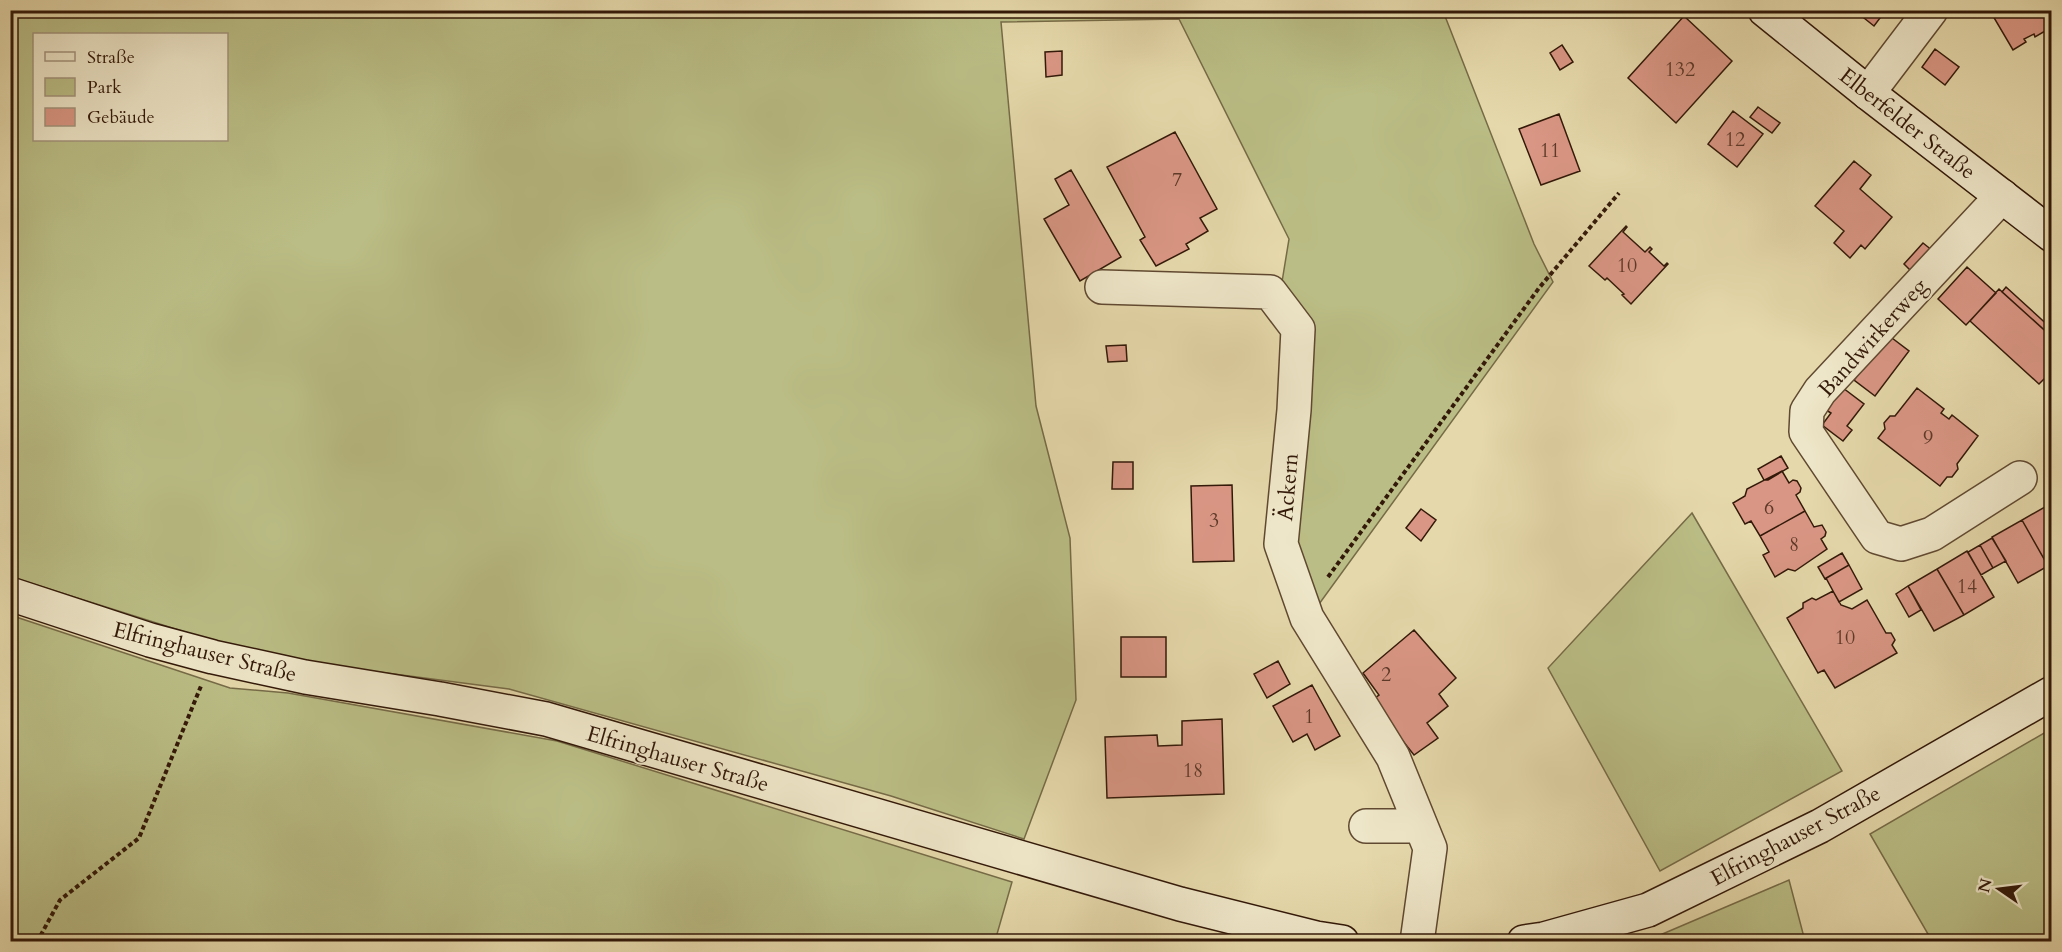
<svg xmlns="http://www.w3.org/2000/svg" width="2062" height="952" font-family="Cardo,serif">
<style>
.green{fill:#babd85;stroke:#766b47;stroke-width:1.5;fill-rule:evenodd}
.building{fill:#d99684;stroke:#331909;stroke-width:1.5}
.lines{fill:none;stroke-linecap:round;stroke-linejoin:round}
.street-casing{stroke:#604931;stroke-width:36}
.secondary-casing{stroke:#331909;stroke-width:36}
.path{stroke:#331909;stroke-width:4;stroke-dasharray:4.5 3;stroke-linecap:butt}
.street{stroke:#eee6c8;stroke-width:33}
.secondary{stroke:#eee6c8;stroke-width:33}
.labels{text-anchor:middle;stroke-width:4.5;stroke-linejoin:round;paint-order:stroke}
.number-label{font-size:20px;fill:#5c3828}
.street-label{font-size:22px;fill:#331909;stroke:#eee6c8}
</style>
<rect width="100%" height="100%" fill="#e5d8aa"/>
<filter id="stains"><feTurbulence type="fractalNoise" baseFrequency=".00333" numOctaves="4"/><feColorMatrix values="0 0 0 0 .2 0 0 0 0 .09 0 0 0 0 .02 0 0 0 .5 -.17"/></filter>
<radialGradient id="worn" r=".72"><stop offset=".6" stop-color="#630" stop-opacity="0"/><stop offset="1" stop-color="#630" stop-opacity=".3"/></radialGradient>
<path class="green" d="M11,11H1443L1534,244L1553,282L1314,611L1297,544L1281,288L1289,239L1179,19L1001,22L1036,406L1070,538L1076,700L1024,839L891,796L509,689L294,661L226,645L11,577ZM34,34H226V140H34Z
M1692,513L1842,771L1660,871L1548,668Z
M10,615L230,688L288,693L557,741L1012,882L995,941H11Z
M2051,729V941H1932L1870,834Z
M1789,880L1805,941H1646Z"/>
<path class="building" d="M1854,10H1886L1874,26Z
M2002,10H2052V27L2035,37L2034,34L2024,39L2026,42L2013,50L1993,16Z
M1684,16L1732,61L1676,123L1628,78Z
M1562,45L1573,62L1560,70L1550,53Z
M1935,49L1959,67L1945,85L1922,67Z
M1062,51V75L1046,77L1045,52Z
M1758,107L1780,123L1772,133L1750,117Z
M1733,111L1763,134L1737,167L1708,144Z
M1559,114L1580,171L1541,185L1519,129Z
M1175,132L1217,209L1200,218L1208,231L1186,244L1189,249L1156,266L1140,240L1145,237L1107,167Z
M1854,161L1871,175L1860,189L1892,217L1865,249L1861,245L1850,258L1834,243L1844,231L1815,206Z
M1071,170L1121,257L1080,281L1044,219L1069,205L1055,179Z
M1626,226L1627,227L1623,232L1645,252L1650,247L1652,249L1649,252L1664,266L1667,263L1668,264L1631,304L1622,295L1624,294L1607,278L1605,280L1589,266Z
M1923,243L1933,251L1913,273L1904,264Z
M1967,267L1996,293L1966,325L1938,299Z
M2006,287L2052,329V337L2002,292Z
M1999,289L2052,337V371L2039,384L1970,321Z
M1888,335L1909,351L1875,396L1854,380Z
M1126,345L1127,361L1108,362L1106,346Z
M1843,388L1864,404L1847,426L1852,430L1843,441L1822,425L1831,413L1826,410Z
M1917,388L1944,409L1941,413L1949,419L1952,415L1978,436L1957,464L1958,469L1952,477H1947L1940,486L1878,438L1885,429L1884,423L1890,416H1895Z
M1781,456L1788,468L1768,480H1764L1758,469Z
M1113,462H1133V489H1112Z
M1782,471L1789,483L1793,480L1797,481L1801,488L1800,492L1796,495L1805,511L1760,536L1751,521L1745,524L1733,503L1745,496L1747,489Z
M1232,485L1234,561L1193,562L1191,486Z
M2052,503V564L2048,566L2022,520Z
M1421,509L1436,520L1421,541L1406,528Z
M1805,511L1814,527L1822,525L1826,532L1825,536L1821,539L1827,549L1795,571L1788,569L1775,577L1763,555L1769,552L1760,536Z
M2022,520L2048,566L2018,583L1992,537Z
M1992,538L2006,561L1993,568L1980,545Z
M1980,545L1993,568L1981,575L1968,552Z
M1967,551L1994,597L1964,615L1937,569Z
M1842,553L1849,565L1825,579L1818,567Z
M1849,565L1862,589L1839,602L1826,578Z
M1937,569L1964,615L1934,631L1908,586Z
M1908,586L1921,610L1909,617L1896,594Z
M1833,591L1841,605L1852,609L1867,600L1886,633H1891L1895,640L1892,645L1897,653L1835,688L1824,670L1818,673L1787,618L1803,608V603L1812,598L1816,600Z
M1414,630L1456,678L1439,694L1448,706L1427,723L1438,738L1414,755L1371,701L1379,695L1363,673Z
M1121,637H1166V677H1121Z
M1278,661L1290,684L1267,698L1254,674Z
M1312,685L1340,736L1315,750L1307,734L1293,742L1273,706Z
M1222,719L1224,794L1107,798L1105,737L1157,735L1158,746L1182,745V721Z"/>
<g class="lines">
<defs>
<path id="street" d="M1868,93L1931,10
M2002,196L1820,391L1807,411L1806,432L1877,537L1901,544L1932,534L2020,478
M1102,287L1270,292L1298,329L1294,410L1281,544L1307,618L1393,757L1430,848L1417,942
M1366,826H1421"/>
<path id="secondary" d="M1765,10L1868,93L2052,235
M10,594L150,640L213,657L305,677L440,699L546,719L1180,904L1316,938L1342,942
M1524,942L1544,939L1648,910L1820,826L2052,693"/>
</defs>
<use href="#street" class="street-casing"/>
<use href="#secondary" class="secondary-casing"/>
<path class="path" d="M1328,577L1539,288L1619,193
M37,942L60,900L139,838L201,686"/>
<use href="#street" class="street"/>
<use href="#secondary" class="secondary"/>
</g>
<g class="labels">
<g class="number-label">
<text x="1680" y="76">132</text>
<text x="1735" y="146">12</text>
<text x="1550" y="157">11</text>
<text x="1177" y="186">7</text>
<text x="1627" y="272">10</text>
<text x="1928" y="444">9</text>
<text x="1769" y="514">6</text>
<text x="1214" y="527">3</text>
<text x="1794" y="551">8</text>
<text x="1967" y="593">14</text>
<text x="1845" y="644">10</text>
<text x="1386" y="681">2</text>
<text x="1309" y="723">1</text>
<text x="1193" y="777">18</text>
</g>
<g class="street-label">
<text transform="translate(1908 123) rotate(38)" y="8">Elberfelder Straße</text>
<text transform="translate(1872 337) rotate(-48)" y="8">Bandwirkerweg</text>
<text transform="translate(1287 487) rotate(-85)" y="8">Äckern</text>
<text transform="translate(205 651) rotate(14)" y="8">Elfringhauser Straße</text>
<text transform="translate(678 758) rotate(16)" y="8">Elfringhauser Straße</text>
<text transform="translate(1795 835) rotate(-28)" y="8">Elfringhauser Straße</text>
</g>
</g>
<rect width="2062" height="952" fill="none" stroke="#e5d8aa" stroke-width="36"/>
<rect x="12" y="12" width="2038" height="928" fill="none" stroke="#331909" stroke-width="3"/>
<rect x="18" y="18" width="2026" height="916" fill="none" stroke="#331909" stroke-width="1.5"/>
<rect x="33" y="33" width="195" height="108" fill="#eee6c8" stroke="#a3947c" stroke-width="1.5"/>
<rect x="45" y="52" width="30" height="9" fill="#eee6c8" stroke="#a3947c" stroke-width="1.5"/>
<text x="87" y="63" font-size="18" fill="#331909">Straße</text>
<rect x="45" y="78" width="30" height="18" fill="#babd85" stroke="#a3947c" stroke-width="1.5"/>
<text x="87" y="93" font-size="18" fill="#331909">Park</text>
<rect x="45" y="108" width="30" height="18" fill="#d99684" stroke="#a3947c" stroke-width="1.5"/>
<text x="87" y="123" font-size="18" fill="#331909">Gebäude</text>
<g transform="translate(1999 889) rotate(284)" stroke="#eee6c8" stroke-width="4.5" paint-order="stroke">
<path d="M0-4.5L10 22L0 15L-10 22Z" fill="#331909"/>
<text y="-9" font-size="16" font-weight="bold" text-anchor="middle" fill="#331909">N</text>
</g>
<rect width="100%" height="100%" filter="url(#stains)"/>
<rect width="100%" height="100%" fill="url(#worn)"/>
</svg>
